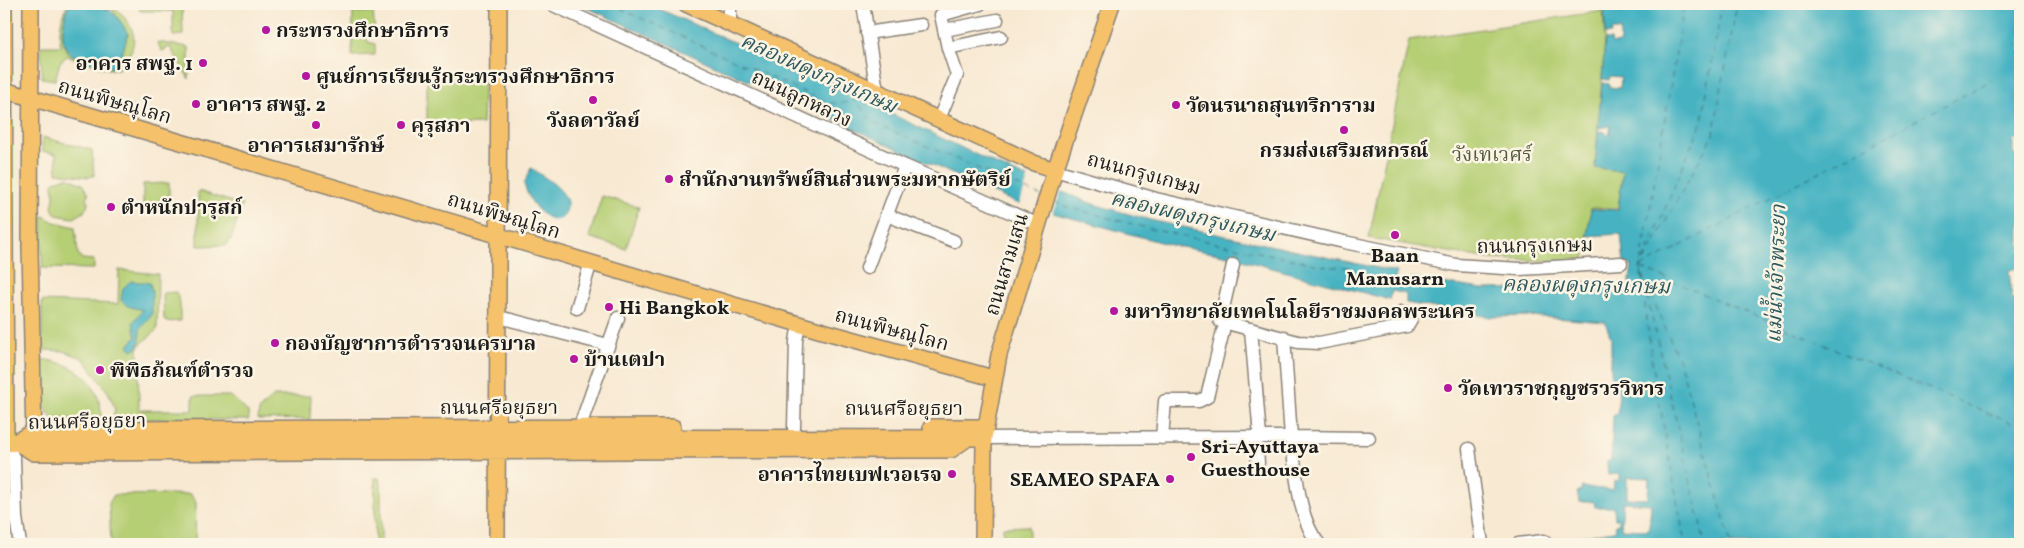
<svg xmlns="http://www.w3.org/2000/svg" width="2024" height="548" font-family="Vollkorn,'Noto Serif Thai',serif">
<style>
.green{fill:#b5cf74;stroke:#687648;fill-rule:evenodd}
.water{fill:#46b3c2;stroke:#31686f;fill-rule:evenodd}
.pier{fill:#f8e9d2}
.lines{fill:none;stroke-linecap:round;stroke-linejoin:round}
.ferry{stroke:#2d585e;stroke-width:1;stroke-dasharray:6 5;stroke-linecap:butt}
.minor-casing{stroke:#8a8277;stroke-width:15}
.major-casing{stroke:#8a8277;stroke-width:18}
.minor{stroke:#fff;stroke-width:12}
.major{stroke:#f5c16b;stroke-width:15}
.poi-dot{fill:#b5179e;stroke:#fcf5e5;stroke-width:2}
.labels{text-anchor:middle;stroke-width:5;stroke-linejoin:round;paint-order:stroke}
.poi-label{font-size:20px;font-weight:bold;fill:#1c1c1c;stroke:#fcf5e5;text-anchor:start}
.street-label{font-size:20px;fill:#1c1c1c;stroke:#fcf5e5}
.park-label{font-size:20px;fill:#525b3b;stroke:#fcf5e5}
.water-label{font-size:21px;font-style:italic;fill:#2d585e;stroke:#fcf5e5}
</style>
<rect width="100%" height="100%" fill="#fcf5e5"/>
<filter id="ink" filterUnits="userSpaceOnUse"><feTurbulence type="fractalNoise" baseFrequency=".02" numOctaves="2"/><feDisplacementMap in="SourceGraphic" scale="10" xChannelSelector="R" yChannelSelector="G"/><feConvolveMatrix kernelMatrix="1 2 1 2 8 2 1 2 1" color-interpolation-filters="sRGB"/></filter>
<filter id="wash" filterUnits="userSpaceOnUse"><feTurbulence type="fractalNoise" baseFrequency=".0096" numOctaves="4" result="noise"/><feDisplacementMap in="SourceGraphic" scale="20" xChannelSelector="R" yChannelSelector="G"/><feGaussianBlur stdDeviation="1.12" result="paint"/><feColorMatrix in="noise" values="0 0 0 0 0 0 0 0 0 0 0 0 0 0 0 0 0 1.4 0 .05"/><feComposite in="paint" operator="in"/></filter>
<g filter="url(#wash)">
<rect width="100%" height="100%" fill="#f8e9d2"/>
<path class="green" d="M68,4L113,6C138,28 141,44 119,69H108L67,56L60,62L55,80L42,78L41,46H61C58,34 61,14 68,4ZM67,9H112L128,34L118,66L114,68L69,54C59,42 63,23 67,9Z
M138,4H182L183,35L173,36V11H140Z
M1603,11L1605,40L1595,167L1623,170L1618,208H1591L1584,262L1489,259L1369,238L1409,40Z
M353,12H373L375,32L368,33L366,36L368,42L375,44V55L352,56Z
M157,42L189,47V79L170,47L162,51Z
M427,75H484L482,124L431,125L427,120Z
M42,137L92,150L94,176L88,177L57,173L56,154L42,151Z
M67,177L83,184L89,194H87V202H89L84,212L74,218L56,215L52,208L54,197L53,185L55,181Z
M169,183V207L143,209V184Z
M198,191L242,205L232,237L227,245L198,246Z
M602,196L639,207L626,249L589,237Z
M42,215L54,222L75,227L78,254L82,259L94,260V269L42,268Z
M119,270L158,274L157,330L140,345L138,350L139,410H193V396H231L248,412L249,420L113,419L115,408L108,392L83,358L63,351L42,350V301L118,304Z
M176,292L180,303V321L166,322L164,319L163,293Z
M42,359C79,365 99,380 102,419H53L42,404Z
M274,396H311L310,419L258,420L259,410Z
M375,478H379L381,485V544H375Z
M190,494L196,502L195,544H111L109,503L114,495Z
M1029,526V539H1021V544H1003V527Z"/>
<path class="water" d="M579,4H648L846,92L1012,172L1093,204L1150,220L1397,272L1394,282L1408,285L1410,278L1482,289L1529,288L1585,282L1592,285L1591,289L1594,291L1600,286L1598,283L1616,282L1614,292L1622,293L1623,287H1629L1632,265L1624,264L1621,234L1587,236L1591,209L1618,210L1623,171L1595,168L1598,131L1605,132L1609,136L1611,126L1598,128L1602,83L1609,84V87L1620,88L1621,77L1610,76L1609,80L1602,79L1605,40H1611L1612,44L1620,43V30H1612L1611,34H1605L1604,4H2020V138L2013,141V154H2020V268L2009,270L2012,299L2020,298V544H1555V540L1613,531L1616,529L1615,525L1619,524L1618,519H1615L1614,507H1595L1594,502H1579L1577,492L1581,491L1582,487L1613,490L1614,481L1620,480V474L1608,475L1607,462L1611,460L1613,416L1617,414L1619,392L1611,386V338L1605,322L1530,316L1491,317L1406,303V294L1392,291L1390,300L1224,255L1171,245L1016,203ZM1627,477L1649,478L1648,499L1627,498ZM1623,502L1651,504L1649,530L1621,529Z
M74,5C106,8 112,4 128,34L118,66L114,68C72,57 54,58 67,8Z
M531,168C542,176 561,186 566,199C570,208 564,223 552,219C537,214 528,198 524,184Z
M131,281L150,283L152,292V315L140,329V341L137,348L132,350L128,346L136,337L133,322L143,310L127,306L121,300L123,288Z"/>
<path class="pier" d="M1029,176L1062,189L1052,216L1019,206Z"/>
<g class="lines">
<path class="ferry" d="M610,4L826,102L840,104L855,100L874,123L1041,196
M1722,4L1702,121L1640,268L1680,363L1731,544
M1054,201L1067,207L1155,230L1329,267H1353
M1644,261L1713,135L1737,4
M1641,263L1684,4
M1641,267L1992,80
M1641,268L2016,425
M1641,271L1651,356L1685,544
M1642,275L1705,544"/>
</g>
</g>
<g filter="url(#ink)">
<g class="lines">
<defs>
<path id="minor" d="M551,4L905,166L1039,225
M863,4L877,91
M730,24V4
M944,30L997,20
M867,33L921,25
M948,48L1001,37
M939,119L957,75L948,48L941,15L980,4
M1055,170L1156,199L1344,242L1456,265L1520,269L1621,263
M886,215L954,241
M1233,265L1220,321L1298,342L1319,343L1407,326L1411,319L1408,313L1402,312
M867,268L905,166
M577,308L591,262
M499,317L608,345
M1251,329L1260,437
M1284,337L1291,437L1369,438
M794,428L796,341L799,324
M579,437L580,426L618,318
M1256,437L1258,463
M984,438L1291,437C1296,469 1298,520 1319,544
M1162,438L1165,401H1199L1207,397L1223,331
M6,444L14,459L16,518L20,544
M1469,449L1482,544
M1518,544L1544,541"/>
<path id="major" d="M4,4L6,444
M31,4L30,247L34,441
M686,4L1034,163L1055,170
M4,90L819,330L993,378
M931,427H985
M17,441L34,431L89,429L673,427
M16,442L34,453L912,450H951L968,438
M4,444L34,442L579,437L984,438
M497,544L499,4
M983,544L984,438L999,355L1055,170L1112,4"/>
</defs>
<use href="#minor" class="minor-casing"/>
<use href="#major" class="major-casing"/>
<use href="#minor" class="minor"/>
<use href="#major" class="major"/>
</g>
</g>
<g class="poi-dot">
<circle cx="266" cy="30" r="5"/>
<circle cx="203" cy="63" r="5"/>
<circle cx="306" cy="76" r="5"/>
<circle cx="593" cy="100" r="5"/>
<circle cx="196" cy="104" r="5"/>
<circle cx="1176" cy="105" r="5"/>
<circle cx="316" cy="125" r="5"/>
<circle cx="401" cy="125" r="5"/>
<circle cx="1344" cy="130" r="5"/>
<circle cx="669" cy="179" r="5"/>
<circle cx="111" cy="207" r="5"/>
<circle cx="1395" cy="235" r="5"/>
<circle cx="609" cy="307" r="5"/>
<circle cx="1114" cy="311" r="5"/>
<circle cx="275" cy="343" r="5"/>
<circle cx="574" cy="359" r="5"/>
<circle cx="100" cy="370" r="5"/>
<circle cx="1448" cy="388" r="5"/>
<circle cx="1191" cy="457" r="5"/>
<circle cx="952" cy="474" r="5"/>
<circle cx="1170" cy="479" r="5"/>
</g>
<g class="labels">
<g class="poi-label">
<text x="276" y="37">กระทรวงศึกษาธิการ</text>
<text x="193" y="70" text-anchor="end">อาคาร สพฐ. 1</text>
<text x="316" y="83">ศูนย์การเรียนรู้กระทรวงศึกษาธิการ</text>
<text x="206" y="111">อาคาร สพฐ. 2</text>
<text x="1186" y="112">วัดนรนาถสุนทริการาม</text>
<text x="593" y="127" text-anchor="middle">วังลดาวัลย์</text>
<text x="411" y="132">คุรุสภา</text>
<text x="316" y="152" text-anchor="middle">อาคารเสมารักษ์</text>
<text x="1344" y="157" text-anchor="middle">กรมส่งเสริมสหกรณ์</text>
<text x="679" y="186">สำนักงานทรัพย์สินส่วนพระมหากษัตริย์</text>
<text x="121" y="214">ตำหนักปารุสก์</text>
<text x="1395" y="262" text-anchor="middle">Baan<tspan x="1395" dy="23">Manusarn</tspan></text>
<text x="619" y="314">Hi Bangkok</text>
<text x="1124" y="318">มหาวิทยาลัยเทคโนโลยีราชมงคลพระนคร</text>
<text x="285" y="350">กองบัญชาการตำรวจนครบาล</text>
<text x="584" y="366">บ้านเตปา</text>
<text x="110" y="377">พิพิธภ้ณฑ์ตำรวจ</text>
<text x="1458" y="395">วัดเทวราชกุญชรวรวิหาร</text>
<text x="1201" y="453">Sri-Ayuttaya<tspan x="1201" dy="23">Guesthouse</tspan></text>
<text x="942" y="481" text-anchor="end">อาคารไทยเบฟเวอเรจ</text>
<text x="1160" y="486" text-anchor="end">SEAMEO SPAFA</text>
</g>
<g class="street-label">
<text transform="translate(802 98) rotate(25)" y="7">ถนนลูกหลวง</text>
<text transform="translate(115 101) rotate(16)" y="7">ถนนพิษณุโลก</text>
<text transform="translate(1144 173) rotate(15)" y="7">ถนนกรุงเกษม</text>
<text transform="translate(504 215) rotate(17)" y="7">ถนนพิษณุโลก</text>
<text transform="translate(1535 245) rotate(-1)" y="7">ถนนกรุงเกษม</text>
<text transform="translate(1006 264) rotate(-73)" y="7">ถนนสามเสน</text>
<text transform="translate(892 329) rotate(15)" y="7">ถนนพิษณุโลก</text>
<text x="499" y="414">ถนนศรีอยุธยา</text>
<text x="904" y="415">ถนนศรีอยุธยา</text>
<text transform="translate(87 421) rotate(-1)" y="7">ถนนศรีอยุธยา</text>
</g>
<g class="park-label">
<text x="1492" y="161">วังเทเวศร์</text>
</g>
<g class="water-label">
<text transform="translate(819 73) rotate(24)" y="7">คลองผดุงกรุงเกษม</text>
<text transform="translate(1193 216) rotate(13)" y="7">คลองผดุงกรุงเกษม</text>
<text transform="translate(1776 274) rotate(-88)" y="7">แม่น้ำเจ้าพระยา</text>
<text transform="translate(1586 285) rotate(1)" y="7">คลองผดุงกรุงเกษม</text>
</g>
</g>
<rect width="2024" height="548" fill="none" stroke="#fcf5e5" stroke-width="20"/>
</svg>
